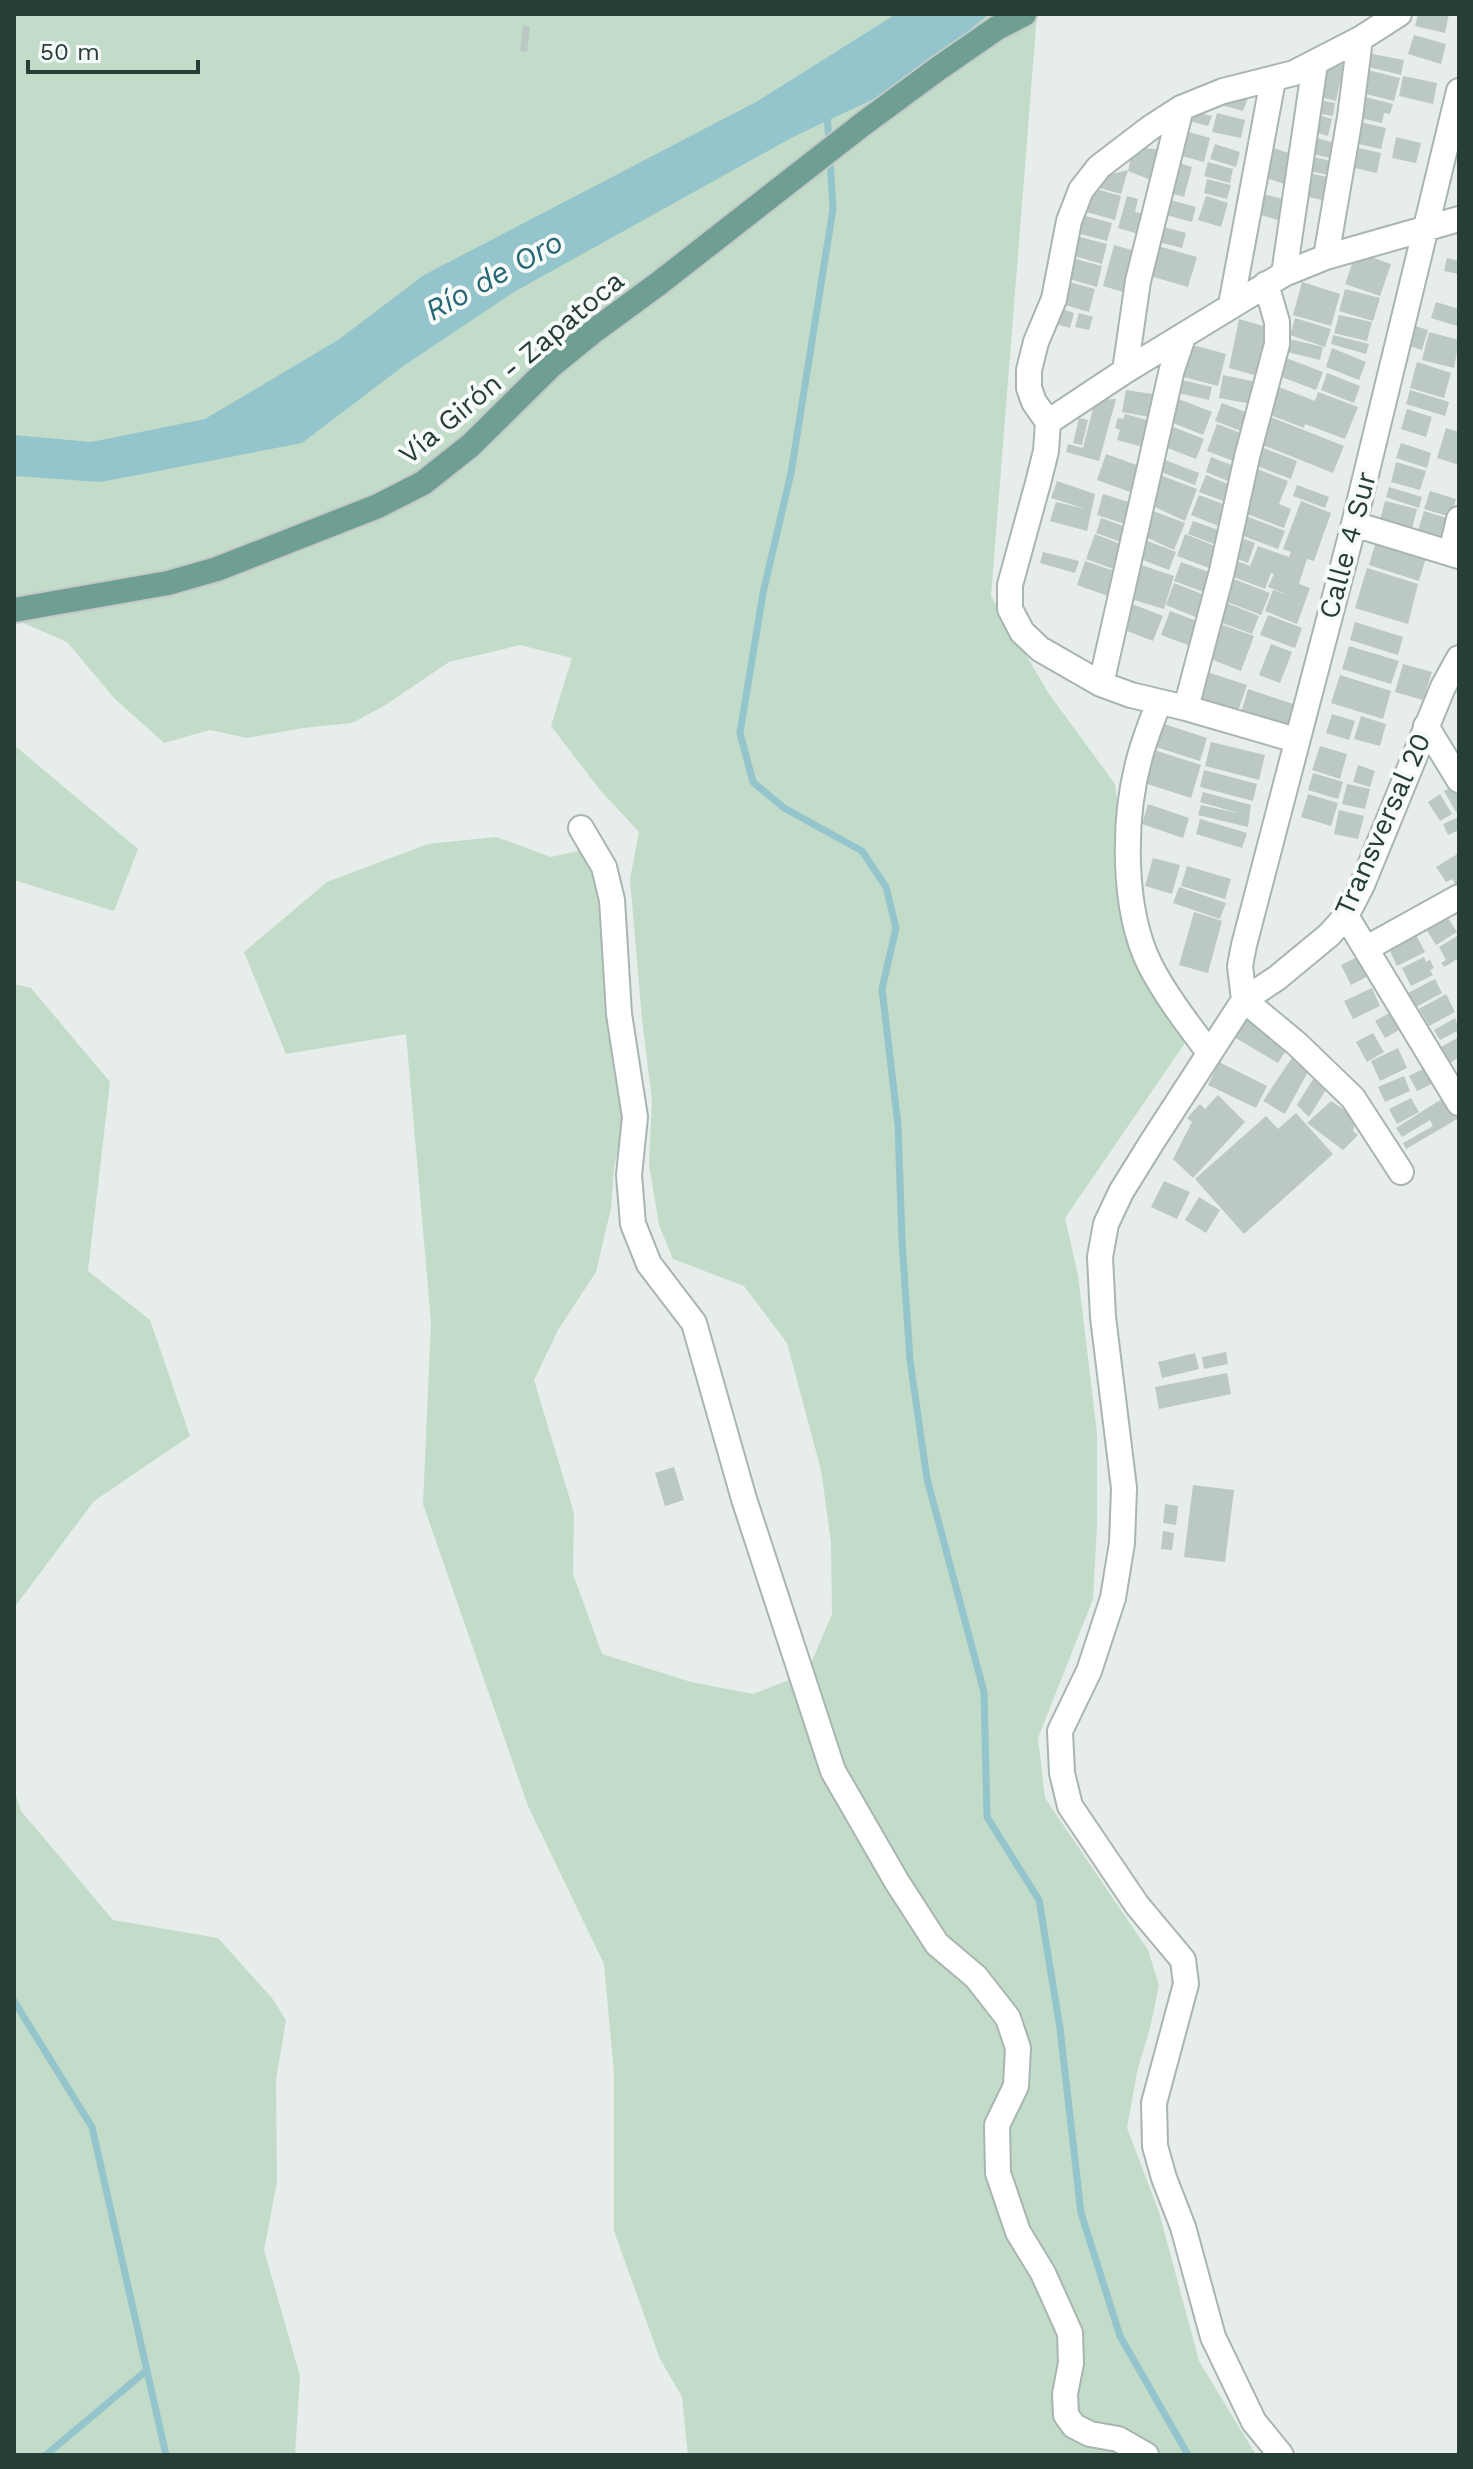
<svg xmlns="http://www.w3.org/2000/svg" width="1473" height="2469" font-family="'Work Sans',sans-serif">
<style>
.green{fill:#c2dcc9}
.water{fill:#94c4cc}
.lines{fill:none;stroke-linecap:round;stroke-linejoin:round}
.stream{stroke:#94c4cc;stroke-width:7}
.building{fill:#bcc8c3}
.minor-casing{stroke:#a9b5b1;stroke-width:28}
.major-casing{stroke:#c3c9c7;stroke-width:28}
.minor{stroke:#fff;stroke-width:24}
.major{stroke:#6f9e92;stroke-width:24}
.labels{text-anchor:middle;stroke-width:8;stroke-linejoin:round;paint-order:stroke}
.street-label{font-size:28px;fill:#273e38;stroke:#f6faf8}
.water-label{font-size:30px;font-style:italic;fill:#266774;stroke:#f6faf8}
</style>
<rect width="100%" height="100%" fill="#e6edea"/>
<path class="green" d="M14,14H1037L991,596L1049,694L1115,784L1136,949L1187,1040L1065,1218L1078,1275L1097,1433V1526L1093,1599L1038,1738L1045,1798L1148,1950L1159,1985L1151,2024L1137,2072L1127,2128L1159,2212L1199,2361L1256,2455H688L682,2397L660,2359L614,2231V2073L604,1964L528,1806L423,1504L431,1322L406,1034L286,1054L244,952L327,882L428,844L496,837L551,857L583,850L601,889L625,1122L614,1167L611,1208L596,1272L558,1330L534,1380L574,1513L573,1574L602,1654L691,1682L753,1694L807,1673L832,1614L831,1542L821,1470L787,1343L744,1286L673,1259L659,1225L649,1164L652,1100L642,1019L630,879L639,832L600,790L551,726L572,658L520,645L449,662L384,706L352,723L303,728L247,738L210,730L164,743L114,698L67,642L14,619Z
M14,745L138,849L114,911L14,880Z
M14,984L31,988L110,1082L88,1271L150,1320L190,1436L94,1501L14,1608Z
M14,1790L21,1811L113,1920L218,1938L272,1998L286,2020L276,2080L277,2182L264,2250L300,2376L295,2455H14Z"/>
<path class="water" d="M896,14H989L899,87L793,137L514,292L402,367L302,443L101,482L14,476V435L91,442L205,419L338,340L424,275L756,102Z"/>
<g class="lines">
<path class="stream" d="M827,114L829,142
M830,158L833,209L791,473L763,593L740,733L753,782L784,808L862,851L886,887L896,928L882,989L898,1125L902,1241L910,1360L927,1479L984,1692L987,1817L1039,1900L1060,2028L1081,2213L1120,2336L1188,2455
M14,2001L92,2127L166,2455
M46,2455L147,2370"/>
</g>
<path class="building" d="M1418,14H1449L1445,33L1415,26Z
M523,26L530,27L527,52L520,51Z
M1414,35L1446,44L1441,64L1408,54Z
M1372,54L1404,60L1401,75L1369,67Z
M1327,61L1351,67L1347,83L1340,82L1336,101L1312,95Z
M1368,70L1400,78L1394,101L1362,93Z
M1403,76L1437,83L1433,104L1399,96Z
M1220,94L1248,98L1243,111L1214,103Z
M1361,96L1393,104L1390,114L1384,113L1382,123L1356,117Z
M1313,99L1335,103L1333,116L1311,112Z
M1187,110L1212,116L1208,126L1182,119Z
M1217,113L1245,120L1241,138L1212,132Z
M1312,113L1332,119L1328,136L1308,130Z
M1360,122L1386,128L1381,149L1355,143Z
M1178,129L1210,138L1204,162L1171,153Z
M1314,137L1342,145L1338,160L1309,153Z
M1396,137L1421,143L1416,163L1392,158Z
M1215,144L1240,152L1236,167L1210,159Z
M1265,145L1297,156L1291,186L1263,177Z
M1133,147L1165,150L1156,182L1128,171Z
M1354,147L1381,153L1377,173L1350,167Z
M1309,156L1336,162L1333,176L1306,170Z
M1176,162L1192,167L1184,197L1167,192Z
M1208,162L1233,169L1230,183L1204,176Z
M1128,170L1121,194L1092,186L1108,175Z
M1308,173L1332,178L1327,201L1303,196Z
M1207,179L1231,185L1227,199L1204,193Z
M1089,187L1121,196L1115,220L1083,211Z
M1256,192L1290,201L1284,222L1251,212Z
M1127,196L1138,199L1135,212L1147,215L1142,235L1118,228Z
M1206,196L1228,203L1221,227L1198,220Z
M1163,198L1196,207L1192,222L1159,213Z
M1082,215L1112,223L1107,241L1077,233Z
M1156,225L1186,233L1182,248L1151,240Z
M1076,236L1107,244L1102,264L1071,255Z
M1151,244L1197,257L1188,287L1143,274Z
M1114,245L1142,253L1130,294L1103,286Z
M1356,252L1391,264L1380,296L1345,284Z
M1072,258L1102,266L1097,287L1066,278Z
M1447,258L1459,261V274L1444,271Z
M1065,281L1095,289L1089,312L1058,303Z
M1302,282L1340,294L1331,326L1293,315Z
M1345,289L1380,298L1373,321L1339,311Z
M1436,302L1459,309L1457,326L1431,318Z
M1059,308L1074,313L1070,328L1055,324Z
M1079,313L1093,317L1089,330L1075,327Z
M1339,315L1372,322L1367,341L1334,333Z
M1295,318L1331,329L1325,347L1290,335Z
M1239,319L1274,329L1261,377L1229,368Z
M1415,326L1428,330L1422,350L1409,346Z
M1429,332L1459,340L1454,368L1422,360Z
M1333,335L1369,344L1366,354L1331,344Z
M1289,339L1323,347L1320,360L1287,352Z
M1189,344L1226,354L1218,386L1180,376Z
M1332,348L1366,362L1359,380L1326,367Z
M1286,358L1323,372L1316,390L1279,376Z
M1417,362L1451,373L1444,398L1410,388Z
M1327,373L1360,386L1354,403L1321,390Z
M1223,375L1261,383L1257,405L1219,398Z
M1177,379L1212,387L1209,400L1174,392Z
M1271,384L1315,401L1318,392L1358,407L1345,439L1305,424L1304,428L1260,411Z
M1126,390L1159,395L1155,418L1122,412Z
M1410,390L1449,402L1445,416L1406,404Z
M1176,398L1212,412L1203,435L1168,421Z
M1116,399L1099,461L1066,452L1068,444L1083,448L1093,408L1083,405L1090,400Z
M1222,403L1256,416L1249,434L1215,421Z
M1407,409L1432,417L1426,437L1401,429Z
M1125,414L1154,422L1147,448L1117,440L1120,430L1115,428L1118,418L1123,419Z
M1268,416L1344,446L1333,473L1258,443Z
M1079,418L1088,420L1082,445L1073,443Z
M1217,424L1251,437L1241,464L1207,451Z
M1168,425L1204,439L1196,459L1160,445Z
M1446,428L1459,432V465L1437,458Z
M1401,443L1431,453L1427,468L1396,458Z
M1256,445L1297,461L1291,479L1249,463Z
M1106,454L1142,467L1133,493L1097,480Z
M1157,457L1199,473L1195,485L1153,469Z
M1211,457L1239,468L1233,483L1206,472Z
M1396,462L1426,471L1420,490L1391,482Z
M1249,466L1288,481L1279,504L1291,509L1284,528L1237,510Z
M1152,472L1197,489L1185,521L1146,503Z
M1206,475L1237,488L1231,504L1199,492Z
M1057,481L1095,494L1087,531L1050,521L1056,502L1086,509L1051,498Z
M1297,485L1329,497L1325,508L1293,496Z
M1389,487L1422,497L1419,508L1386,497Z
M1430,491L1456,499L1451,517L1424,509Z
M1103,494L1138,505L1131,526L1097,515Z
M1199,495L1234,508L1226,529L1191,515Z
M1301,501L1331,513L1314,561L1307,559L1299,584L1310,588L1297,624L1265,611L1273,590L1288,595L1268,587L1274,574L1271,573L1265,589L1226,574L1232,559L1250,566L1258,546L1289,557L1291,552L1283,549Z
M1385,501L1417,509L1411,533L1379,524Z
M1145,508L1185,523L1174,550L1139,534Z
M1424,511L1450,519L1443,542L1417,534Z
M1240,514L1285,531L1278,549L1233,532Z
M1101,518L1129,528L1124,543L1096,533Z
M1193,521L1227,533L1222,547L1188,534Z
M1095,534L1128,547L1119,571L1086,559Z
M1185,534L1225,550L1217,571L1177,556Z
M1236,536L1255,543L1248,563L1229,556Z
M1377,538L1427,554L1419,581L1369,565Z
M1142,539L1176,552L1169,570L1135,557Z
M1043,552L1079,561L1075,573L1040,563Z
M1085,561L1120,573L1111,597L1077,585Z
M1181,562L1217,575L1209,594L1174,581Z
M1135,563L1174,576L1164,609L1124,597Z
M1367,568L1418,584L1408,624L1355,608Z
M1226,576L1270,593L1261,615L1217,598Z
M1174,583L1212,598L1203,620L1166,605Z
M1219,600L1259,616L1252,634L1212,619Z
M1127,602L1163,616L1153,641L1117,627Z
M1170,611L1202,623L1193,647L1161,635Z
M1268,615L1302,628L1295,648L1260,635Z
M1215,622L1254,636L1241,671L1203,656Z
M1355,622L1403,637L1398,655L1350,640Z
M1271,644L1292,652L1280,683L1259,675Z
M1349,646L1399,661L1391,684L1342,669Z
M1403,664L1432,672L1423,700L1395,692Z
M1198,669L1247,685L1237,714L1191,700Z
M1340,675L1391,691L1383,719L1331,703Z
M1248,689L1296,705L1288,729L1241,713Z
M1332,714L1355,721L1349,740L1326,733Z
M1361,716L1386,724L1380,746L1354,739Z
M1164,724L1207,738L1200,761L1156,747Z
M1211,742L1265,755L1259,780L1205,766Z
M1320,746L1347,754L1340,779L1312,770Z
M1154,750L1201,765L1191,798L1144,783Z
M1358,765L1375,771L1370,787L1353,782Z
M1204,770L1257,784L1253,801L1200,787Z
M1313,773L1343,782L1338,799L1308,790Z
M1347,784L1370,789L1365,809L1342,804Z
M1453,787L1459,799V810L1456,812L1444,791Z
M1203,792L1251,805L1248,827L1198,815L1201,805L1242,814L1200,802Z
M1308,794L1338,803L1331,826L1301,817Z
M1440,794L1452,814L1440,821L1428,802Z
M1148,804L1189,818L1183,838L1142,824Z
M1339,810L1364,816L1358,839L1334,834Z
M1459,817V830L1448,835L1443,824Z
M1200,819L1247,833L1242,848L1196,834Z
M1459,853V883L1456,885L1452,879L1446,882L1436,867Z
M1153,858L1180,865L1172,894L1145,886Z
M1187,866L1231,879L1225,899L1181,886Z
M1179,887L1226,903L1220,919L1173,903Z
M1194,912L1222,921L1208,973L1179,965Z
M1446,915L1457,932L1436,945L1425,927Z
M1415,933L1425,952L1397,966L1388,947Z
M1459,935V958L1444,967L1441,963L1446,960L1439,947Z
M1363,954L1372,974L1351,985L1341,965Z
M1424,957L1426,962L1430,960L1434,968L1430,970L1433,975L1411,986L1402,968Z
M1435,979L1442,993L1416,1007L1408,993Z
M1372,988L1380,1006L1353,1019L1344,1001Z
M1446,994L1455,1012L1429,1026L1419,1009Z
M1398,1008L1408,1025L1385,1038L1375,1021Z
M1455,1018L1459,1030L1440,1040L1434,1030Z
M1245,1019L1289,1046L1278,1063L1234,1037Z
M1373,1033L1384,1052L1367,1062L1356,1042Z
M1459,1037V1057L1450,1063L1441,1047Z
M1398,1048L1407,1068L1380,1081L1371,1061Z
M1293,1056L1310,1068L1285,1114L1263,1101Z
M1219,1062L1267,1086L1256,1108L1208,1085Z
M1429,1066L1436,1082L1417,1091L1409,1076Z
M1404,1076L1410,1091L1385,1102L1378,1087Z
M1313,1079L1327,1088L1309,1117L1297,1105Z
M1218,1095L1245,1122L1193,1178L1173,1159L1192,1122L1187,1118L1200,1104L1205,1109Z
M1448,1095L1459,1118L1406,1149L1403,1143L1433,1126L1430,1120L1402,1137L1396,1128Z
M1411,1098L1419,1112L1397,1124L1389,1109Z
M1331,1101L1357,1118L1353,1131L1358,1135L1343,1150L1307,1123Z
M1296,1113L1333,1154L1244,1234L1195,1179L1266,1116L1278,1129Z
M1164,1181L1190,1192L1177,1219L1151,1207Z
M1199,1197L1220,1210L1206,1233L1185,1220Z
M1226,1352L1228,1364L1204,1369L1202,1357Z
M1195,1353L1199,1369L1162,1378L1158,1362Z
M1227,1373L1231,1394L1159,1409L1155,1387Z
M674,1467L684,1500L665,1506L655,1473Z
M1193,1485L1234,1490L1225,1562L1184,1557Z
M1165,1504L1178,1506L1176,1525L1163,1523Z
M1163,1531L1174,1533L1172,1550L1161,1549Z"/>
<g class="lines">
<defs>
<path id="minor" d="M1326,257L1350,117L1360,39
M1284,274L1315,64
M1231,305L1273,80
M1125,371L1138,281L1181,108
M1048,422L1125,371L1284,274L1326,257L1459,219
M1354,524L1459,556
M1451,553L1459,519
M1101,684L1172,369L1183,337
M1159,702C1152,721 1144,740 1139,760C1123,819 1122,909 1150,965C1166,996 1187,1023 1208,1051
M1186,708L1222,571L1247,457L1277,344V322L1266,284
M1426,726L1459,780
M1296,740L1186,708L1131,695L1101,684L1040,649L1022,632L1010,609V585L1038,483L1046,451L1048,422L1034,402L1029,388V370L1036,342L1054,299L1069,221L1081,190L1099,167L1150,128L1181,108L1223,91L1294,73L1360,39L1399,14
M581,828L604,867L612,900L619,1014L635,1117L629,1175L633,1224L649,1264L694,1323L744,1499L833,1771L897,1882L937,1944L976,1977L1008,2018L1018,2048L1016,2086L997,2125L998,2173L1018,2232L1043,2273L1070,2333L1071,2363L1065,2394L1066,2415L1074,2426L1090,2434L1118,2439L1146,2455
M1346,916L1459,1103
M1367,948L1459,897
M1244,1000L1240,966L1244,945L1354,524L1459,91
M1244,1000L1297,1044L1353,1098L1401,1172
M1281,2455L1254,2422L1213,2337L1183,2227L1164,2178L1155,2146L1154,2103L1186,1984L1183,1960L1137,1905L1070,1806L1062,1773L1060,1731L1089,1671L1113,1598L1122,1543L1124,1488L1103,1317L1100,1257L1106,1224L1121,1192L1152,1142L1244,1000L1277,978L1329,935L1346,916L1362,885L1443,687L1459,658"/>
<path id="major" d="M14,610L168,583L217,569L378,506L423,483L471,445L551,366L594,331L658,284L863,124L939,68L997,28L1024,14"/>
</defs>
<use href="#minor" class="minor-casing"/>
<use href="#major" class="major-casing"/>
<use href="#minor" class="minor"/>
<use href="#major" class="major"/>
</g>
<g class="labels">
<g class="street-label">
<text transform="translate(511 367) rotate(-40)" y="10">Vía Girón - Zapatoca</text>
<text transform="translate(1347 545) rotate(-75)" y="10">Calle 4 Sur</text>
<text transform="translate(1382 824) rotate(-66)" y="10">Transversal 20</text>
</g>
<g class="water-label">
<text transform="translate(494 276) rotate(-29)" y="10">Río de Oro</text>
</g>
</g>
<rect width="1473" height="2469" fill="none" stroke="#273e38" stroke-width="32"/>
<path d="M28 60v12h170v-12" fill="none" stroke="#273e38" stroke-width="4"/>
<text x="40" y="60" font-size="24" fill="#273e38" stroke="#f6faf8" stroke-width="6" paint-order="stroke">50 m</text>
</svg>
